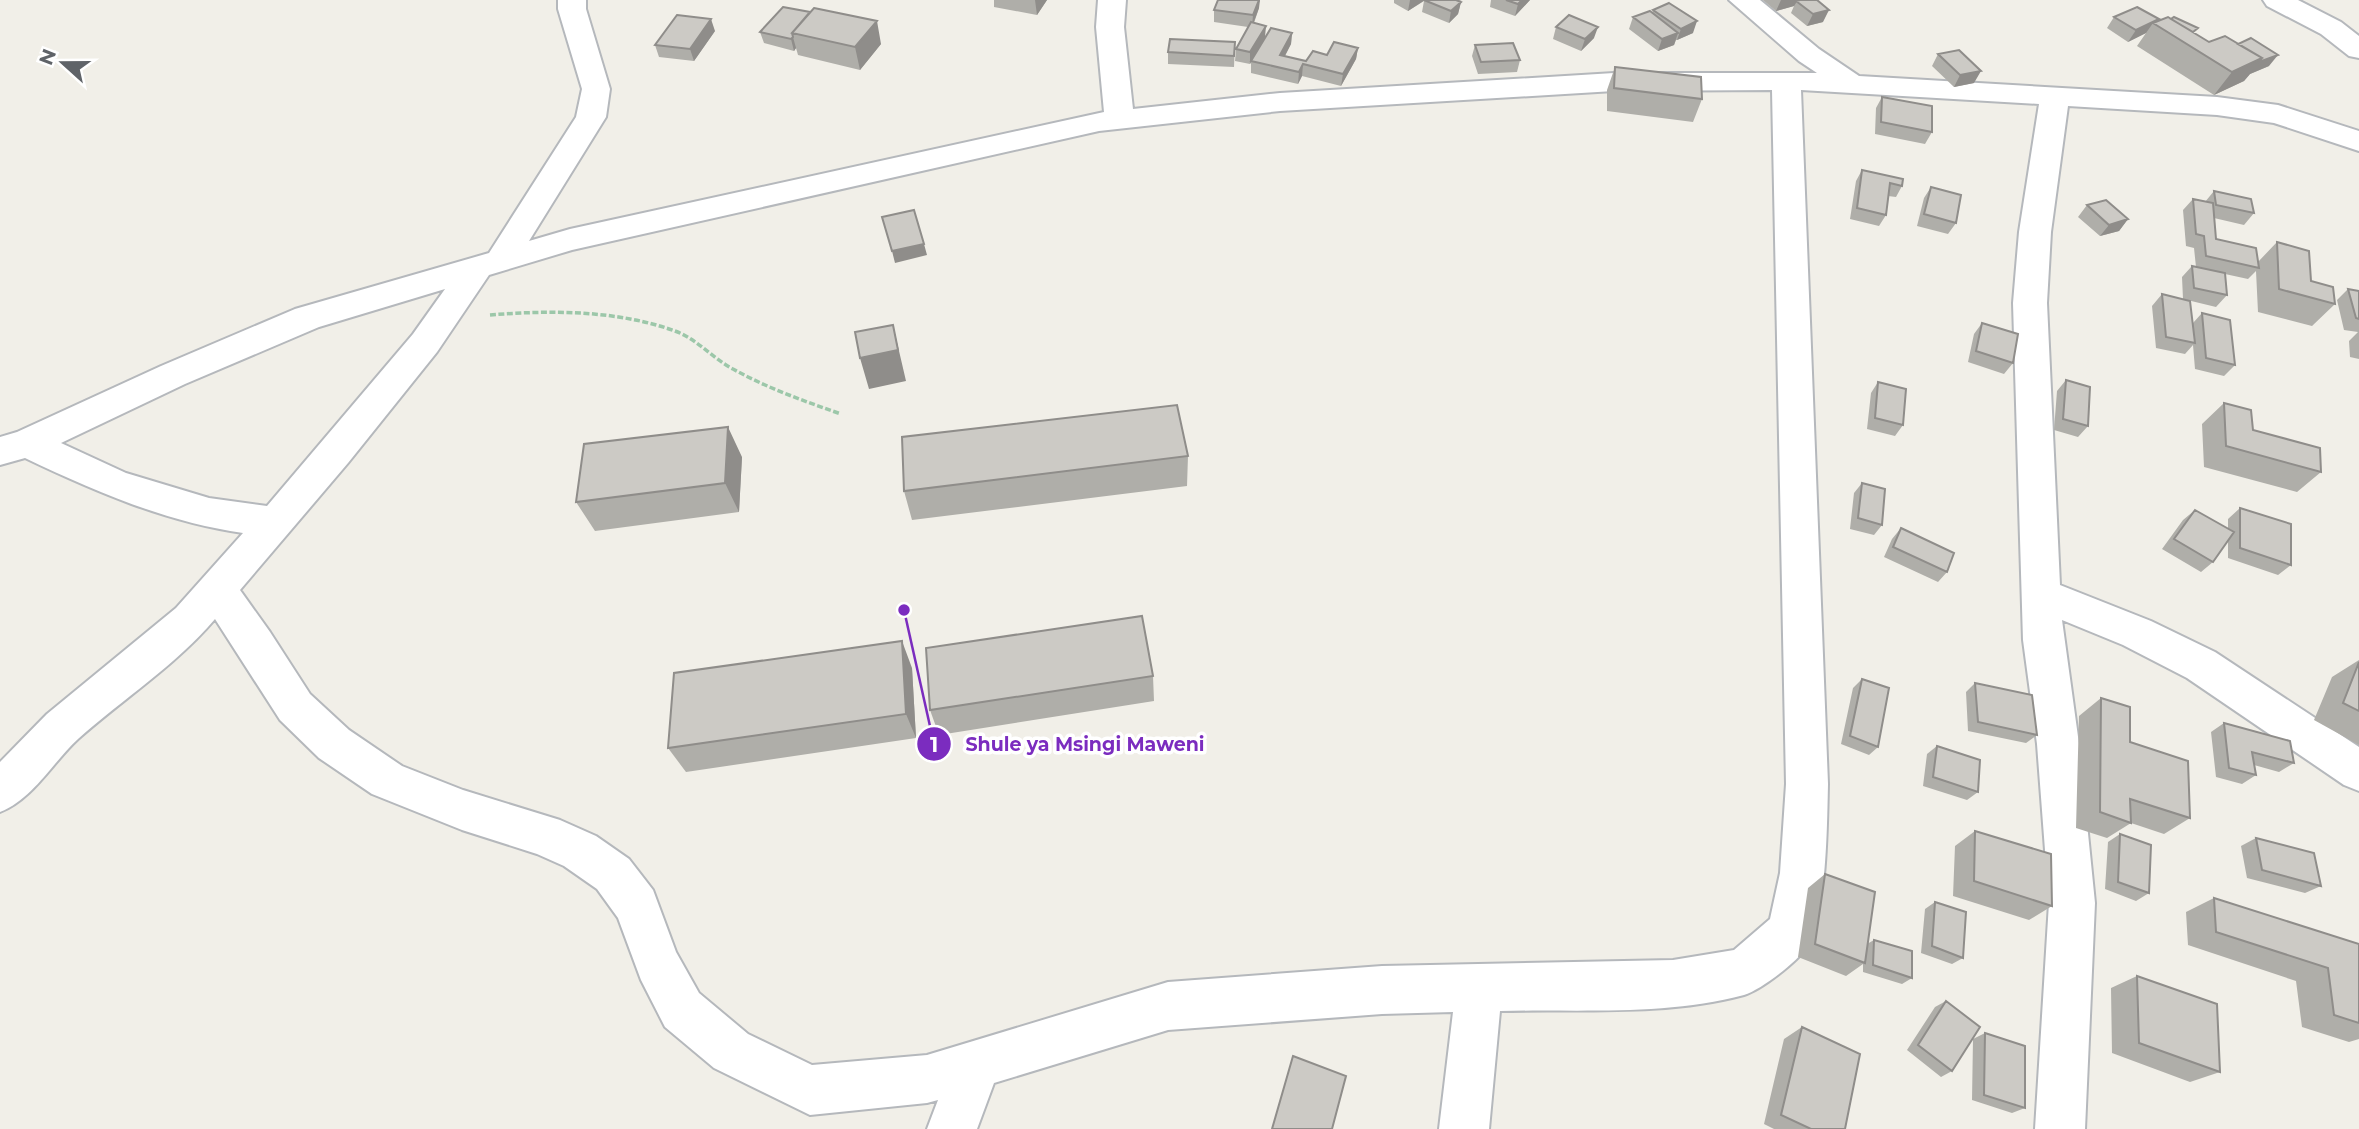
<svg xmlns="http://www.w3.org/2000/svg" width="2359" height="1129" font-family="Montserrat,sans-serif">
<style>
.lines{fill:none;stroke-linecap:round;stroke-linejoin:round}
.street-casing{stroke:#b5b8bc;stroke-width:4}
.path{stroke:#9cc7a9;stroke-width:3.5;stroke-dasharray:6 2.5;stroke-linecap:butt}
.street{fill:#fff;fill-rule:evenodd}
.wall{fill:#afaea9}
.shaded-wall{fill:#8f8d8a}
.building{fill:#cccac5;stroke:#8f8d8a;stroke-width:2}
.leader{fill:none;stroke:#7b2cbf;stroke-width:2.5}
.callout-dot{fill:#7b2cbf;stroke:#fff;stroke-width:2.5}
.mark-label{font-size:21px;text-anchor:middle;font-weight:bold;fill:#fff}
.callout-label{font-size:19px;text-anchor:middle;font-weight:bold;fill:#7b2cbf;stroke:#fff;stroke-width:7;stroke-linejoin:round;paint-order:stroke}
</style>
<rect width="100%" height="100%" fill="#f1efe8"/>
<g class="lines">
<defs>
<path id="street" d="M558,0H586V9L610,89L606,117L529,241L570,229L1104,112L1096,27L1098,0H1126L1124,27L1133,109L1280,93L1614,73H1817L1799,61L1729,0H1760L1819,49L1859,76L2217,97L2278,105L2359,131V151L2274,123L2217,115L2068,106L2051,232L2047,303L2060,585L2151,621L2215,652L2359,747V791L2344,785L2187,678L2123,645L2062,620L2079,744L2095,903L2085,1129H2035L2049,903L2037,744L2023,640L2013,303L2019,232L2039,104L1801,90L1828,784C1827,824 1827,914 1807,947C1797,962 1761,990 1744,995C1666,1016 1580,1009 1500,1011L1489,1129H1439L1453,1012L1382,1014L1168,1030L994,1083L977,1129H927L938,1100L927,1103L810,1115L714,1068L665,1027L641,980L618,918L597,889L564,866L537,854L462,830L372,794L319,758L280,720L215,619C176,665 123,699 78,739C52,763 33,799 0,812V762L47,714L176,608L243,533C166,522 94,491 25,458L0,465V437L17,432L161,366L295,309L489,253L576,117L582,89L558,9ZM1772,90L1786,784L1780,873L1770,919L1734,950L1673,960L1382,966L1168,982L927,1055L812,1065L748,1034L699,993L676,952L653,890L629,859L596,836L560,820L463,790L402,766L349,730L310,694L270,632L240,590L348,463L437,352L489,275L572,250L1099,131L1280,111L1614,91ZM445,289L413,334L267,506L209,498L126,473L61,443L185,384L319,327Z
M2263,0H2298L2341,22L2359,36V58L2349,56L2321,34L2267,6Z"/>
</defs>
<use href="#street" class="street-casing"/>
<path class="path" d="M490,315C551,310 617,310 675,331C697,339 712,358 733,369C767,388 804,401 841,414"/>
<use href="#street" class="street"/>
</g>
<path class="wall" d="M994,0H1047L1037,15L994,7Z
M1394,0H1462L1459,1L1461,2L1458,14L1449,23L1422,12L1424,1L1408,11L1394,3Z
M1491,0H1530L1515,16L1490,7Z
M1763,0H1798L1797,1L1823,22L1807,26L1791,13L1794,6L1776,11Z
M783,7L881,44L860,70L798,55L796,48L794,51L764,43L760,32Z
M1259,8L1254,23L1265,37L1292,33L1291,44L1285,56L1306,61L1327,55L1358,48L1356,59L1341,86L1302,76L1298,84L1251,73V62L1250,64L1235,61L1236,49L1248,27L1214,22V10Z
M1653,10L1693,33L1677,40H1676L1674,45L1658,51L1629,29L1633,17L1652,13Z
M2114,17L2157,21L2194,33L2209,42L2269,66L2250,74L2244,81L2214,95L2137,46L2146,33L2128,42L2107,28Z
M1556,27L1594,38L1581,51L1553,39Z
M715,31L694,61L659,57L655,45Z
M1235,42L1234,67L1168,64V52Z
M1475,45L1520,60L1517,72L1478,74L1472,56Z
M1938,54L1974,83L1954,87L1932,66Z
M1615,67L1702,99L1693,122L1607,111V90Z
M1882,97L1932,132L1925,144L1875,134L1876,108Z
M1862,170L1902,186L1896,197L1888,196L1886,215L1879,226L1850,219L1856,181Z
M1931,187L1956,223L1948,234L1917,226L1924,198Z
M2214,191L2254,213L2244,225L2214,218L2216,239L2258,262L2277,242L2311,281L2335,304L2312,326L2258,312L2256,271L2248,279L2225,274L2227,295L2216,307L2183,299L2182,277L2192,266L2196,267L2194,248L2186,246L2183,210L2193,199L2205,202Z
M2087,205L2128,219L2119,231L2100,236L2078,217Z
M2348,289L2359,291V359L2350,357L2349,341L2358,332L2344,330L2337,300Z
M2162,294L2193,323L2202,313L2235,365L2224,376L2195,369L2193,345L2185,354L2156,348L2152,306Z
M1982,323L2013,363L2004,374L1968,362L1974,334Z
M2066,380L2088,426L2078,437L2054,430L2057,391Z
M1878,382L1903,425L1895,436L1867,429L1871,393Z
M2224,403L2253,430L2321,472L2297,492L2204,467L2202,424Z
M1188,456L1187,486L912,520L904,491Z
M742,457L739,512L595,531L576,502Z
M1862,483L1882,525L1874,535L1850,529L1854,493Z
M2240,508L2291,565L2278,575L2228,558V540L2213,562L2201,572L2162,549L2183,520L2195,510L2228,529V519Z
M1901,528L1947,572L1938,582L1884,557L1892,539Z
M2359,660V745L2314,720L2332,677Z
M912,668L916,738L686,772L668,748Z
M1153,676L1154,701L939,735L930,710Z
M1862,679L1878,747L1869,755L1841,744L1853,688Z
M1975,683L2037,735L2026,743L1968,731L1966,692Z
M2101,698L2130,742L2190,818L2164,834L2131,823L2107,838L2076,828L2079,716Z
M2224,723L2294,763L2279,772L2254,765L2256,775L2242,784L2216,777L2211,732Z
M1937,746L1978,792L1967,800L1923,786L1927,754Z
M1975,831L2052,906L2029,920L1953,896L1955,846Z
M2120,834L2149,893L2136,901L2105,889L2108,842Z
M2256,838L2321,886L2305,893L2247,878L2241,846Z
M1825,874L1867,944L1874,940L1912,978L1902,984L1863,972V964L1846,976L1798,957L1808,888Z
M2214,898L2359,944V1039L2349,1042L2302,1027L2296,981L2188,945L2186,912Z
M1935,902L1963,958L1952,964L1921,953L1925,909Z
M2137,976L2220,1072L2190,1082L2112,1053L2111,988Z
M1946,1001L1952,1071L1941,1077L1907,1050L1935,1007Z
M1802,1027L1845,1129H1774L1764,1124L1784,1039Z
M1985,1033L2025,1108L2012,1113L1972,1100L1973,1039Z"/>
<path class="shaded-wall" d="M1035,0H1047L1037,15Z
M1259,0H1260L1259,8L1252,27L1253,15Z
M1410,0H1425L1408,11Z
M1522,0H1530L1515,16L1518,4Z
M1781,0H1798L1794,6L1776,11Z
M1461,2L1458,14L1449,23L1451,11Z
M1829,10L1823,22L1807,26L1813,14Z
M711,19L715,31L694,61L690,49Z
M2159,19L2155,25L2153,23L2146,33L2128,42L2136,30Z
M877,21L881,44L860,70L855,47Z
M1697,21L1693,33L1677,40L1681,29Z
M1266,26L1265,37L1250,64V52Z
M1598,27L1594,38L1581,51L1585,39Z
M1292,33L1291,44L1279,67L1280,55Z
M1678,33L1674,45L1658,51L1662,39Z
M793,37L796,48L794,51L791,39Z
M1358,48L1356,59L1341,86L1343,74Z
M2278,55L2269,66L2250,74L2244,81L2214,95L2232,72L2262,58Z
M1303,64L1302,76L1298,84L1299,72Z
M1981,71L1974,83L1954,87L1960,75Z
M2128,219L2119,231L2100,236L2109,225Z
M924,244L927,255L895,263L892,251Z
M893,325L906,381L869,389L860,358Z
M728,427L742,457L739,512L725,483Z
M902,641L912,668L916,738L906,714Z"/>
<path class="building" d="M1218,0H1259L1253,15L1214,10Z
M1424,0H1456L1461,2L1451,11Z
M1506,0H1522L1518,4Z
M1800,0H1817L1829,10L1813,14L1796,1Z
M1669,3L1697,21L1681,29L1653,10Z
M783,7L810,12L792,33L793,37L791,39L760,32Z
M2137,7L2159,19L2136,30L2114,17Z
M814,8L877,21L855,47L792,33Z
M1650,11L1678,33L1662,39L1633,17Z
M677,15L711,19L690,49L655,45Z
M1569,15L1598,27L1585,39L1556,27Z
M2168,17L2209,42L2225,36L2262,58L2232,72L2153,23Z
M2174,17L2198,28L2193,32L2171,19Z
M1251,22L1266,26L1250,52L1236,49Z
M1271,28L1292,33L1280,55L1306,61L1313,51L1327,55L1334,42L1358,48L1343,74L1303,64L1299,72L1251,61Z
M2251,38L2278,55L2259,62L2262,58L2238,44Z
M1170,39L1235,42L1234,56L1168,52Z
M1513,43L1520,60L1481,62L1475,45Z
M1959,50L1981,71L1960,75L1938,54Z
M1615,67L1701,77L1702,99L1614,88Z
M1882,97L1932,106V132L1881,122Z
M1862,170L1903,179L1902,186L1890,183L1886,215L1857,208Z
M1931,187L1961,195L1956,223L1924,214Z
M2214,191L2251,199L2254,213L2216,205Z
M2193,199L2213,203L2216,239L2256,248L2259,268L2206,256L2204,236L2196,234Z
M2106,200L2128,219L2109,225L2087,205Z
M914,210L924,244L892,251L882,217Z
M2277,242L2309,251L2311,281L2333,287L2335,304L2279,289Z
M2192,266L2225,273L2227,295L2194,288Z
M2348,289L2359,291V319L2356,318Z
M2162,294L2190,301L2195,343L2166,337Z
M2202,313L2230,320L2235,365L2206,358Z
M1982,323L2018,334L2013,363L1976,351Z
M893,325L898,350L860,358L855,332Z
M2066,380L2090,387L2088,426L2063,419Z
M1878,382L1906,389L1903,425L1875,418Z
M2224,403L2251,410L2253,430L2320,448L2321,472L2226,446Z
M1177,405L1188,456L904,491L902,437Z
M728,427L725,483L576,502L584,444Z
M1862,483L1885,489L1882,525L1858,518Z
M2240,508L2291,524V565L2240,548Z
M2195,510L2234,532L2213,562L2174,539Z
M1901,528L1954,553L1947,572L1893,547Z
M1142,616L1153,676L930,710L926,648Z
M902,641L906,714L668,748L674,673Z
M2359,662V711L2343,703Z
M1862,679L1889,688L1878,747L1850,736Z
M1975,683L2032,695L2037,735L1978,722Z
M2101,698L2130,707V742L2188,761L2190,818L2130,799L2131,823L2100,812Z
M2224,723L2290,741L2294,763L2252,752L2256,775L2229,768Z
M1937,746L1980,760L1978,792L1933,777Z
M1975,831L2051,854L2052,906L1974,881Z
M2120,834L2151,845L2149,893L2118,882Z
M2256,838L2314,853L2321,886L2262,870Z
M1825,874L1875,892L1865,963L1815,944Z
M2214,898L2359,944V1023L2334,1015L2328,968L2216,932Z
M1935,902L1966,912L1963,958L1932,946Z
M1874,940L1912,951V978L1873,965Z
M2137,976L2217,1004L2220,1072L2139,1043Z
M1946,1001L1980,1027L1952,1071L1918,1045Z
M1802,1027L1860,1054L1845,1129H1811L1781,1115Z
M1985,1033L2025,1046V1108L1984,1095Z
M1293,1056L1346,1076L1332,1129H1272Z"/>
<path class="leader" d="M904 610L934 744"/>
<g class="callout-dot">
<circle cx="904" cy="610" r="7"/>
<circle cx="934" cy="744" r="18"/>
</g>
<g class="mark-label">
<text x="934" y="752">1</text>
</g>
<g class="callout-label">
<text x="1085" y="751">Shule ya Msingi Maweni</text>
</g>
<g transform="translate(63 63) rotate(291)" stroke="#ffffff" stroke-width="5" paint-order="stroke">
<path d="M0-5L12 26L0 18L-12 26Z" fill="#5f6368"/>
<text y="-10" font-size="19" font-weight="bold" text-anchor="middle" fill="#5f6368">N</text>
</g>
</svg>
